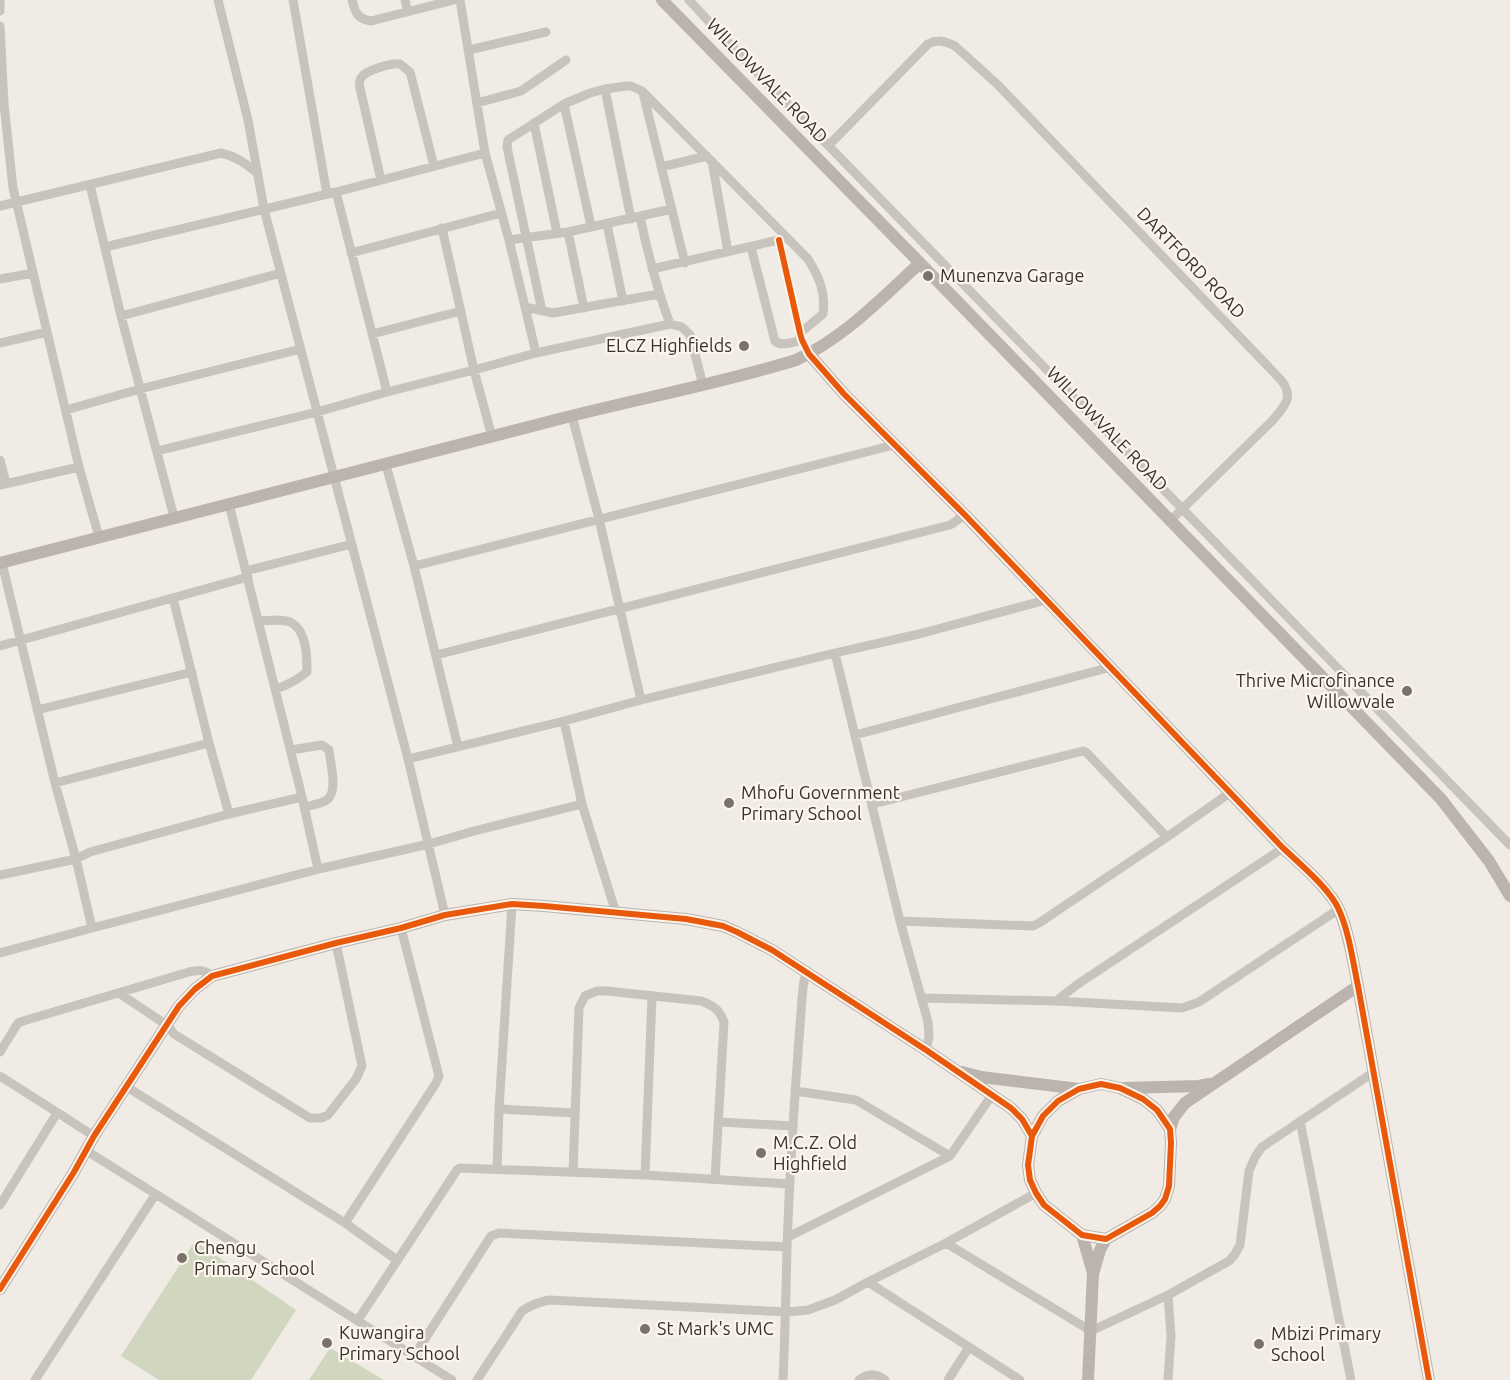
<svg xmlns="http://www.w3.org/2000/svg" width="1510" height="1380" font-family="Ubuntu,sans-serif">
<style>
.green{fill:#d1d6bf}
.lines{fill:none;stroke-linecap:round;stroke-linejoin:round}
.street{stroke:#c9c3be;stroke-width:9}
.secondary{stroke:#bab3ae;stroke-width:12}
.cycleway-casing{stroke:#fbf5ee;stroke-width:10}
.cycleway{stroke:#e8590c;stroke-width:6}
.poi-dot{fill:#7a716c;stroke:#fbf5ee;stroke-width:2}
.labels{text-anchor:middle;stroke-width:4.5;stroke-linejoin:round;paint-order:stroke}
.street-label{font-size:18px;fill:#3b302b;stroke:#fbf5ee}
.poi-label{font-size:18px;fill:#3b302b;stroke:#fbf5ee;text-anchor:start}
</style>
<rect width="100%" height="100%" fill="#f0ebe5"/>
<path class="green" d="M195,1241L296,1310L251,1380H159L121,1356Z
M330,1348L384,1380H309Z"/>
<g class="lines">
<path class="street" d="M218,0L248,120L264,209L408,759L445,915
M293,0L327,194
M352,0C355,12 357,19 371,21L454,0
M405,0L408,12
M460,0L485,153L509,240L536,353
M689,0L740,55L1510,845
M0,11V0
M0,26L4,104L13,188L79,467L99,537
M469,50L546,32
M605,89L631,219
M643,93L685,263
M477,103L521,91L566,60
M564,104L591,226
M534,123L557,233
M829,145L928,44C938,39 945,41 955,46L998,85L1281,380C1295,397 1284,407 1272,421L1171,520
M712,161L728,252
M661,167L707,156
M381,180L360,88C359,84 359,81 361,78C365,70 392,63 400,64L410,72L434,166
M90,185L121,316L174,517
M336,192L387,392
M0,206L221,153C235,156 245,163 256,172
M640,217C648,254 657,289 670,324
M607,224L623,301
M442,228L474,370L492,437
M568,232L584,308
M509,240L568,232L672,209
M779,240L800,333L802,340L809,354
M105,247L336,192L485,153
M751,247L775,341C782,347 793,342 802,340
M351,253L501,213
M652,269L787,238
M0,279L33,273
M525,307L553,313L659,294
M542,311L507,147L508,140L564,104L590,93L605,89L626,86H631L642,91L808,259C819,277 826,292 823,314L800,333
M121,316L281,273
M372,334L461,311
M0,343L47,332
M66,410L140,389L301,349
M572,416L599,519L641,700
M157,451L317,412L387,392L474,370L536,353L670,324L682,327L690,335L703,385
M0,460L6,483
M386,465L414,566L458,747
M0,485L79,467
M229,504L302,797L318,869
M2,563L55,783L76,859L92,928
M414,566L894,445
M246,571L352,544
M173,598L209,743L229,814
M258,621C268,621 283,618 292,623C307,632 307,657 307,672C297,680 288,685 276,689
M0,646L248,577
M835,653L900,921L928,1022L929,1037L926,1050
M436,655L950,525L965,515
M37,710L192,672
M564,721L582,804L616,913
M855,735L1111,667
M291,750L322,745L329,750C330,762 338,790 328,799C322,804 312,805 305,807
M408,759L564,721L641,700L835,653L919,634L1046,600
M55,783L209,743
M873,804L1083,751L1086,752L1167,837
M0,875L76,859L90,852L229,814L302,797
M900,921L1033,926L1039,923L1167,837L1231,792
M0,953L92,928L323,868L429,844L474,831L582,804
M119,993L168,1026L174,1034L310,1118H321L328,1115L356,1079L362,1066L336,943
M923,998L1056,1001L1182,1008L1199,1002L1339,909
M1056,1001L1078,984L1283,848
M0,1052L18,1023L23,1021L189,972C199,970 204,969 212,976
M0,1076L94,1136
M127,1087L345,1223L397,1260
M795,1091L856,1100L950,1156
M499,1109L575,1113
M1300,1121L1351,1380
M719,1122L793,1126
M87,1151L452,1380
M497,1169L499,1109L512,904
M573,1172L579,1008L585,996L597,991H607L701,1001C714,1006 719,1009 724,1022L715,1179
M645,1175L652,997
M0,1205L57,1113
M345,1223L436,1083L439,1076L401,928
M788,1237L950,1156L992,1095
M946,1243L1091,1331L1168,1295L1229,1261L1235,1254L1240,1245L1249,1171L1255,1157L1262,1147L1374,1072
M868,1282L1020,1380
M358,1320L457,1170L460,1168L645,1175L790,1184
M414,1356L491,1236L499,1233L787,1247
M35,1380L155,1195
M477,1380L522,1311C531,1305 539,1302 549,1300L787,1312L808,1310L835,1300L868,1282L946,1243L1036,1193
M783,1380C785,1336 786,1292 787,1248C790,1161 796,1074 803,987L806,972
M859,1380C868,1373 876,1373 885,1380
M948,1380L969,1347
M1168,1380L1171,1336L1168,1295"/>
<path class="secondary" d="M662,0L920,263L1441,799L1489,861L1510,896
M809,354L844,394L965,515L1283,848C1299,863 1331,890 1339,910C1349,932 1353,962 1358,986L1429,1380
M0,563C190,514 381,465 571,416C646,397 722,383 796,360C844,338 882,298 920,263
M962,1072L981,1077L1079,1089
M1124,1088L1199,1086L1209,1084
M1170,1129L1174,1117L1185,1103L1358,986
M1082,1235L1093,1273
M0,1289L74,1172L94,1136L179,1006L195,989L212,976L336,943L401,928L445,915L512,904L544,906L686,919L723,926L737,932L772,950L926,1050L1011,1108L1022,1119L1032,1136L1028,1165L1030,1180L1036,1193L1044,1205L1082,1235L1106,1239L1152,1213L1160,1206L1165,1199L1169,1186L1171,1143L1170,1129L1157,1110L1143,1099L1120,1088L1101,1084L1079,1089L1058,1101L1043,1116L1032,1136
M1088,1380L1093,1274L1100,1250L1106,1239"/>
<defs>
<path id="cycleway" d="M779,240L800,333L802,340L809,354L844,394L965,515L1283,848C1299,863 1331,890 1339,910C1349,932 1353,962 1358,986L1429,1380
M0,1289L74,1172L94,1136L179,1006L195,989L212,976L336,943L401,928L445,915L512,904L544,906L686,919L723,926L737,932L772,950L926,1050L1011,1108L1022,1119L1032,1136L1028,1165L1030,1180L1036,1193L1044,1205L1082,1235L1106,1239L1152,1213L1160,1206L1165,1199L1169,1186L1171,1143L1170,1129L1157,1110L1143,1099L1120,1088L1101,1084L1079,1089L1058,1101L1043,1116L1032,1136"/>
</defs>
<use href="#cycleway" class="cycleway-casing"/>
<use href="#cycleway" class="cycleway"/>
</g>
<g class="poi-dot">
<circle cx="928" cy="276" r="6"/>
<circle cx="744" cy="346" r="6"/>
<circle cx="1407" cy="691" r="6"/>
<circle cx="729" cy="803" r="6"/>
<circle cx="761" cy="1153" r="6"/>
<circle cx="182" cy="1258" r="6"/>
<circle cx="645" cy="1329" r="6"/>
<circle cx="327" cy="1343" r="6"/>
<circle cx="1259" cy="1344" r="6"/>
</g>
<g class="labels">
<g class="street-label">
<text transform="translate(767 81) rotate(46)" y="6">WILLOWVALE ROAD</text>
<text transform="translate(1191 263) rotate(46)" y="6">DARTFORD ROAD</text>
<text transform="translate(1107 429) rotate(46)" y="6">WILLOWVALE ROAD</text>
</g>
<g class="poi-label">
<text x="940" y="282">Munenzva Garage</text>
<text x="732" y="352" text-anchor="end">ELCZ Highfields</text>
<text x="1395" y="687" text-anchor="end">Thrive Microfinance<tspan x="1395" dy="21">Willowvale</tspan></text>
<text x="741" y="799">Mhofu Government<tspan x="741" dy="21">Primary School</tspan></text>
<text x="773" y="1149">M.C.Z. Old<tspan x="773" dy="21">Highfield</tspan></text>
<text x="194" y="1254">Chengu<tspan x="194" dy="21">Primary School</tspan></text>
<text x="657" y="1335">St Mark's UMC</text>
<text x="339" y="1339">Kuwangira<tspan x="339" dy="21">Primary School</tspan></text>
<text x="1271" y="1340">Mbizi Primary<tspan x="1271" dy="21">School</tspan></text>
</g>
</g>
</svg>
